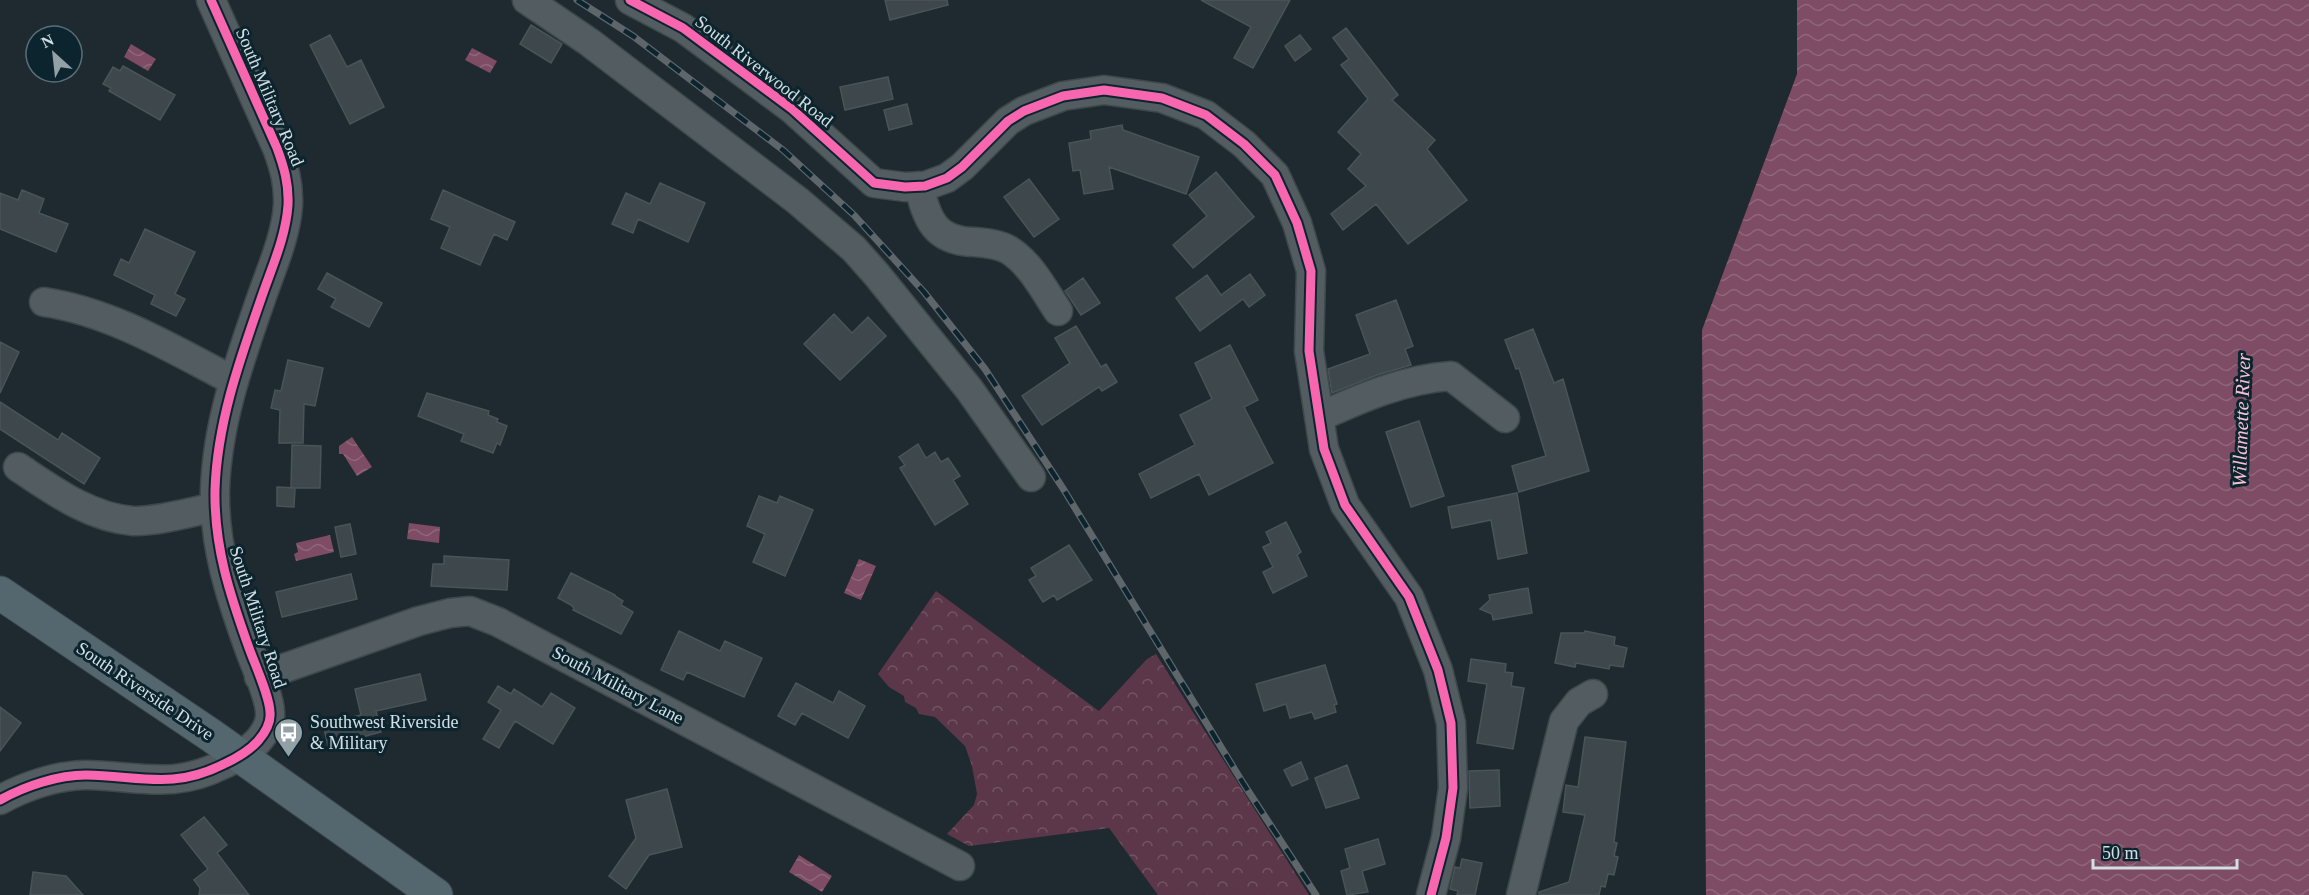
<svg xmlns="http://www.w3.org/2000/svg" width="2309" height="895" font-family="Georgia,serif">
<style>
.forest{fill:url(#forest-crowns)}
.water{fill:url(#water-waves)}
.building{fill:#3d474c;stroke:#495459;stroke-width:1.5}
.lines{fill:none;stroke-linecap:round;stroke-linejoin:round}
.minor-casing{stroke:#3d484c;stroke-width:31}
.major-casing{stroke:#3d484c;stroke-width:35}
.minor{stroke:#535c60;stroke-width:28}
.major{stroke:#54676e;stroke-width:33}
.rail-casing{stroke:#5e666c;stroke-width:7}
.rail{stroke:#0c242d;stroke-width:4.5;stroke-dasharray:14;stroke-linecap:butt}
.cycleway-casing{stroke:#0c242d;stroke-width:13}
.cycleway{stroke:#f766af;stroke-width:9}
.labels{text-anchor:middle;stroke-width:6;stroke-linejoin:round;paint-order:stroke}
.street-label{font-size:18px;fill:#d2e0e6;stroke:#0c242d}
.poi-label{font-size:18px;fill:#d2e0e6;stroke:#0c242d;text-anchor:start}
.water-label{font-size:20px;font-style:italic;fill:#f7c1d8;stroke:#0c242d}
</style>
<defs>
<pattern id="forest-crowns" width="20" height="18" patternUnits="userSpaceOnUse" patternTransform="scale(1.5)"><rect width="20" height="18" fill="#5b3749"/><path d="M2 6a3 3 0 1 1 6 0M12 15a3 3 0 1 1 6 0" fill="none" stroke="#725463"/></pattern>
<pattern id="water-waves" width="16" height="10" patternUnits="userSpaceOnUse" patternTransform="scale(1.5)"><rect width="16" height="10" fill="#7e4c64"/><path d="M0 5q4-4 8 0t8 0" fill="none" stroke="#8f667a"/></pattern>
</defs>
<rect width="100%" height="100%" fill="#1e2a30"/>
<path class="forest" d="M936,591L1099,711L1147,659L1156,654L1309,895H1158L1109,828L969,846L947,834L974,805L977,794L972,766L965,746L935,717L919,714L916,708L905,702L904,696L889,687L878,674Z"/>
<path class="water" d="M1797,0H2309V895H1706L1702,330L1797,74Z
M131,44L156,59L148,71L124,57Z
M472,48L497,61L490,73L465,60Z
M352,437L372,467L357,476L343,454H339V446Z
M409,523L440,527L439,543L407,539Z
M330,535L334,552L296,561L294,554L298,552L296,543Z
M859,559L876,566L861,600L844,593Z
M799,855L832,876L822,892L789,872Z"/>
<path class="building" d="M885,0H947L948,5L890,20Z
M1201,0H1290L1253,68L1234,58L1251,27Z
M531,25L562,44L551,63L520,44Z
M1346,28L1398,95L1392,100L1435,140L1427,149L1467,200L1408,244L1376,204L1343,230L1331,214L1366,186L1348,169L1361,154L1338,132L1368,99L1341,65L1349,59L1333,38Z
M330,35L347,67L361,60L384,107L350,124L310,45Z
M1300,35L1311,49L1295,61L1285,46Z
M123,66L175,95L160,120L109,91L111,88L103,84L113,67L120,71Z
M888,77L893,99L845,110L840,87Z
M907,104L912,124L889,130L884,110Z
M1122,125L1123,130L1199,157L1186,194L1109,167L1113,189L1084,194L1080,170L1073,171L1069,143L1091,139L1090,131Z
M1216,172L1254,217L1193,268L1173,245L1207,216L1189,195Z
M1029,179L1059,219L1034,237L1004,197Z
M660,183L705,203L688,242L638,219L633,233L612,224L626,193L650,204Z
M22,190L44,199L39,213L68,224L56,252L0,229V193L18,200Z
M443,190L515,222L507,240L494,234L480,265L441,248L450,227L431,219Z
M145,229L195,252L175,294L185,299L176,316L151,304L155,295L114,275L121,259L129,263Z
M327,273L382,303L369,327L331,307L336,299L318,289Z
M1250,274L1265,295L1249,307L1243,299L1200,331L1176,298L1207,275L1221,295Z
M1083,278L1100,303L1081,315L1065,291Z
M1396,300L1413,346L1405,349L1411,365L1377,375L1332,393L1328,369L1370,354L1356,315Z
M834,314L852,333L868,317L886,336L840,380L804,344Z
M1076,326L1101,367L1106,364L1117,382L1102,391L1099,387L1042,425L1022,396L1070,363L1055,338Z
M1533,329L1554,383L1563,379L1589,471L1519,492L1512,466L1546,456L1519,368L1516,369L1505,340Z
M0,342L19,352L0,393Z
M1230,345L1258,400L1244,407L1273,463L1209,495L1199,474L1151,498L1139,474L1195,445L1180,415L1212,399L1195,363Z
M288,360L323,368L315,406L304,404L303,443H279L280,410L271,408L275,390L281,391Z
M427,393L489,411L488,415L498,419L497,422L507,426L500,445L497,443L493,453L461,441L464,434L418,416Z
M0,402L58,440L62,433L100,458L84,484L0,429Z
M1419,421L1444,496L1411,507L1386,432Z
M918,444L926,458L935,452L941,462L948,458L960,476L953,480L968,504L935,525L900,468L905,465L899,457Z
M292,445L321,446L320,488H291Z
M277,487L295,488L294,507L277,506Z
M1517,493L1527,553L1498,559L1491,520L1452,528L1448,507Z
M759,496L777,503L780,496L813,510L785,576L753,562L765,534L747,526Z
M1286,522L1301,552L1297,555L1307,576L1273,593L1263,572L1273,567L1263,547L1271,543L1266,532Z
M350,524L356,554L341,557L335,527Z
M1069,545L1092,580L1057,600L1054,595L1043,602L1029,580L1036,576L1031,568Z
M444,556L509,560L507,590L431,586L433,564H444Z
M571,573L615,595V596L623,601L621,605L633,612L621,634L573,610L574,608L571,605L558,598Z
M351,574L357,599L282,617L276,592Z
M1528,588L1532,613L1493,620L1492,614L1480,609L1490,600L1489,595Z
M679,631L720,651L725,641L762,658L744,697L687,672L683,680L661,670Z
M1585,631L1615,637L1614,645L1627,648L1623,667L1610,665L1609,669L1576,663L1575,667L1555,663L1561,633H1584Z
M1471,659L1506,664L1505,672L1513,673L1511,686L1524,688L1513,749L1477,743L1487,684L1468,681Z
M1325,665L1337,704L1334,705L1336,712L1315,719L1312,712L1290,718L1286,704L1264,711L1256,684Z
M420,674L426,700L376,711L381,732L328,746L323,724L361,715L355,689Z
M796,683L833,703L839,691L865,706L848,738L802,713L795,725L778,716Z
M498,686L511,694L514,689L542,707L551,693L575,708L553,744L515,721L499,748L483,739L501,710L488,702Z
M0,707L21,723L0,751Z
M1585,737L1626,742L1614,842L1617,843L1614,856L1618,857L1614,875L1608,874L1605,887L1601,886L1599,895H1539V892L1569,882L1585,815L1563,812L1566,785L1578,787Z
M1301,762L1308,779L1292,786L1284,770Z
M1347,765L1359,798L1326,808L1315,778Z
M1499,770L1500,806L1470,808L1469,771Z
M667,789L682,847L649,855L626,889L609,876L636,838L626,800Z
M204,817L227,845L217,853L249,895H199L200,888L194,880L208,869L181,835Z
M1378,839L1385,864L1362,871L1368,892L1347,895L1341,871L1350,868L1345,849Z
M1462,859L1482,863L1475,895H1457L1458,891L1450,889L1455,867L1460,868Z
M33,872L66,876L83,895H30Z"/>
<g class="lines">
<defs>
<path id="minor" d="M527,0L589,42L798,201L854,249L877,275L969,389L1031,477
M630,0L683,28L792,109L874,183L905,187L925,186L947,178L962,167L1008,121L1024,111L1063,96L1104,90L1162,98L1206,115L1244,144L1275,175L1297,223L1311,271L1309,351L1324,449L1345,505L1409,597L1438,670L1451,723L1453,788L1446,838L1431,895
M919,186C927,220 935,241 974,242C986,243 999,244 1009,250C1031,264 1044,290 1058,311
M44,302C112,312 174,350 234,381
M1319,417C1361,398 1404,379 1451,376L1505,418
M18,467C54,491 89,517 133,521C155,522 193,512 215,507
M259,677L419,621L450,613L470,611L498,622L960,866
M0,800C25,786 58,775 86,775C140,776 173,790 224,764C237,758 248,752 258,741C264,734 271,723 270,713C270,697 255,665 249,648C230,595 214,547 215,490C217,423 240,359 262,296C272,267 286,236 288,205C289,184 284,167 277,148L211,0
M1521,895L1564,721L1579,702L1593,694"/>
<path id="major" d="M0,593L212,736L436,895"/>
</defs>
<use href="#minor" class="minor-casing"/>
<use href="#major" class="major-casing"/>
<use href="#minor" class="minor"/>
<use href="#major" class="major"/>
<defs>
<path id="rail" d="M577,0L633,36L783,150L854,215L924,292L985,369L1064,490L1243,783L1316,895"/>
</defs>
<use href="#rail" class="rail-casing"/>
<use href="#rail" class="rail"/>
<defs>
<path id="cycleway" d="M630,0L683,28L792,109L874,183L905,187L925,186L947,178L962,167L1008,121L1024,111L1063,96L1104,90L1162,98L1206,115L1244,144L1275,175L1297,223L1311,271L1309,351L1324,449L1345,505L1409,597L1438,670L1451,723L1453,788L1446,838L1431,895
M0,800C25,786 58,775 86,775C140,776 173,790 224,764C237,758 248,752 258,741C264,734 271,723 270,713C270,697 255,665 249,648C230,595 214,547 215,490C217,423 240,359 262,296C272,267 286,236 288,205C289,184 284,167 277,148L211,0"/>
</defs>
<use href="#cycleway" class="cycleway-casing"/>
<use href="#cycleway" class="cycleway"/>
</g>
<defs>
<symbol id="bus-pin" viewBox="-11 -11 22 30"><path d="M0 17L-7.5 6A9.5 9.5 0 1 1 7.5 6Z" fill="#93a0a6" stroke="#0c242d"/><path d="M-5-6H5V4H4V6H2V4H-2V6H-4V4H-5ZM-3.5-4V0h7V-4ZM-3.5 1.2v1.5H-2V1.2ZM2 1.2v1.5H3.5V1.2Z" fill="#fff"/></symbol>
</defs>
<g fill-rule="evenodd">
<use href="#bus-pin" x="272" y="716" width="33" height="45"/>
</g>
<g class="labels">
<g class="street-label">
<text transform="translate(764 71) rotate(38)" y="6">South Riverwood Road</text>
<text transform="translate(270 97) rotate(67)" y="6">South Military Road</text>
<text transform="translate(258 617) rotate(72)" y="6">South Military Road</text>
<text transform="translate(618 685) rotate(28)" y="6">South Military Lane</text>
<text transform="translate(145 691) rotate(34)" y="6">South Riverside Drive</text>
</g>
<g class="poi-label">
<text x="310" y="728">Southwest Riverside<tspan x="310" dy="21">&amp; Military</tspan></text>
</g>
<g class="water-label">
<text transform="translate(2241 420) rotate(-88)" y="7">Willamette River</text>
</g>
</g>
<g transform="translate(54 54) rotate(333)"><circle r="28" fill="#0c242d" stroke="#5b6f77" stroke-width="1.5"/>
<path d="M0-4.5L10 22L0 15L-10 22Z" fill="#93a0a6"/>
<text y="-9" font-size="16" font-weight="bold" text-anchor="middle" fill="#d2e0e6">N</text>
</g>
<path d="M2093 859v9h144v-9" fill="none" stroke="#d2e0e6" stroke-width="3"/>
<text x="2102" y="859" font-size="18" fill="#d2e0e6" stroke="#0c242d" stroke-width="4.5" paint-order="stroke">50 m</text>
</svg>
